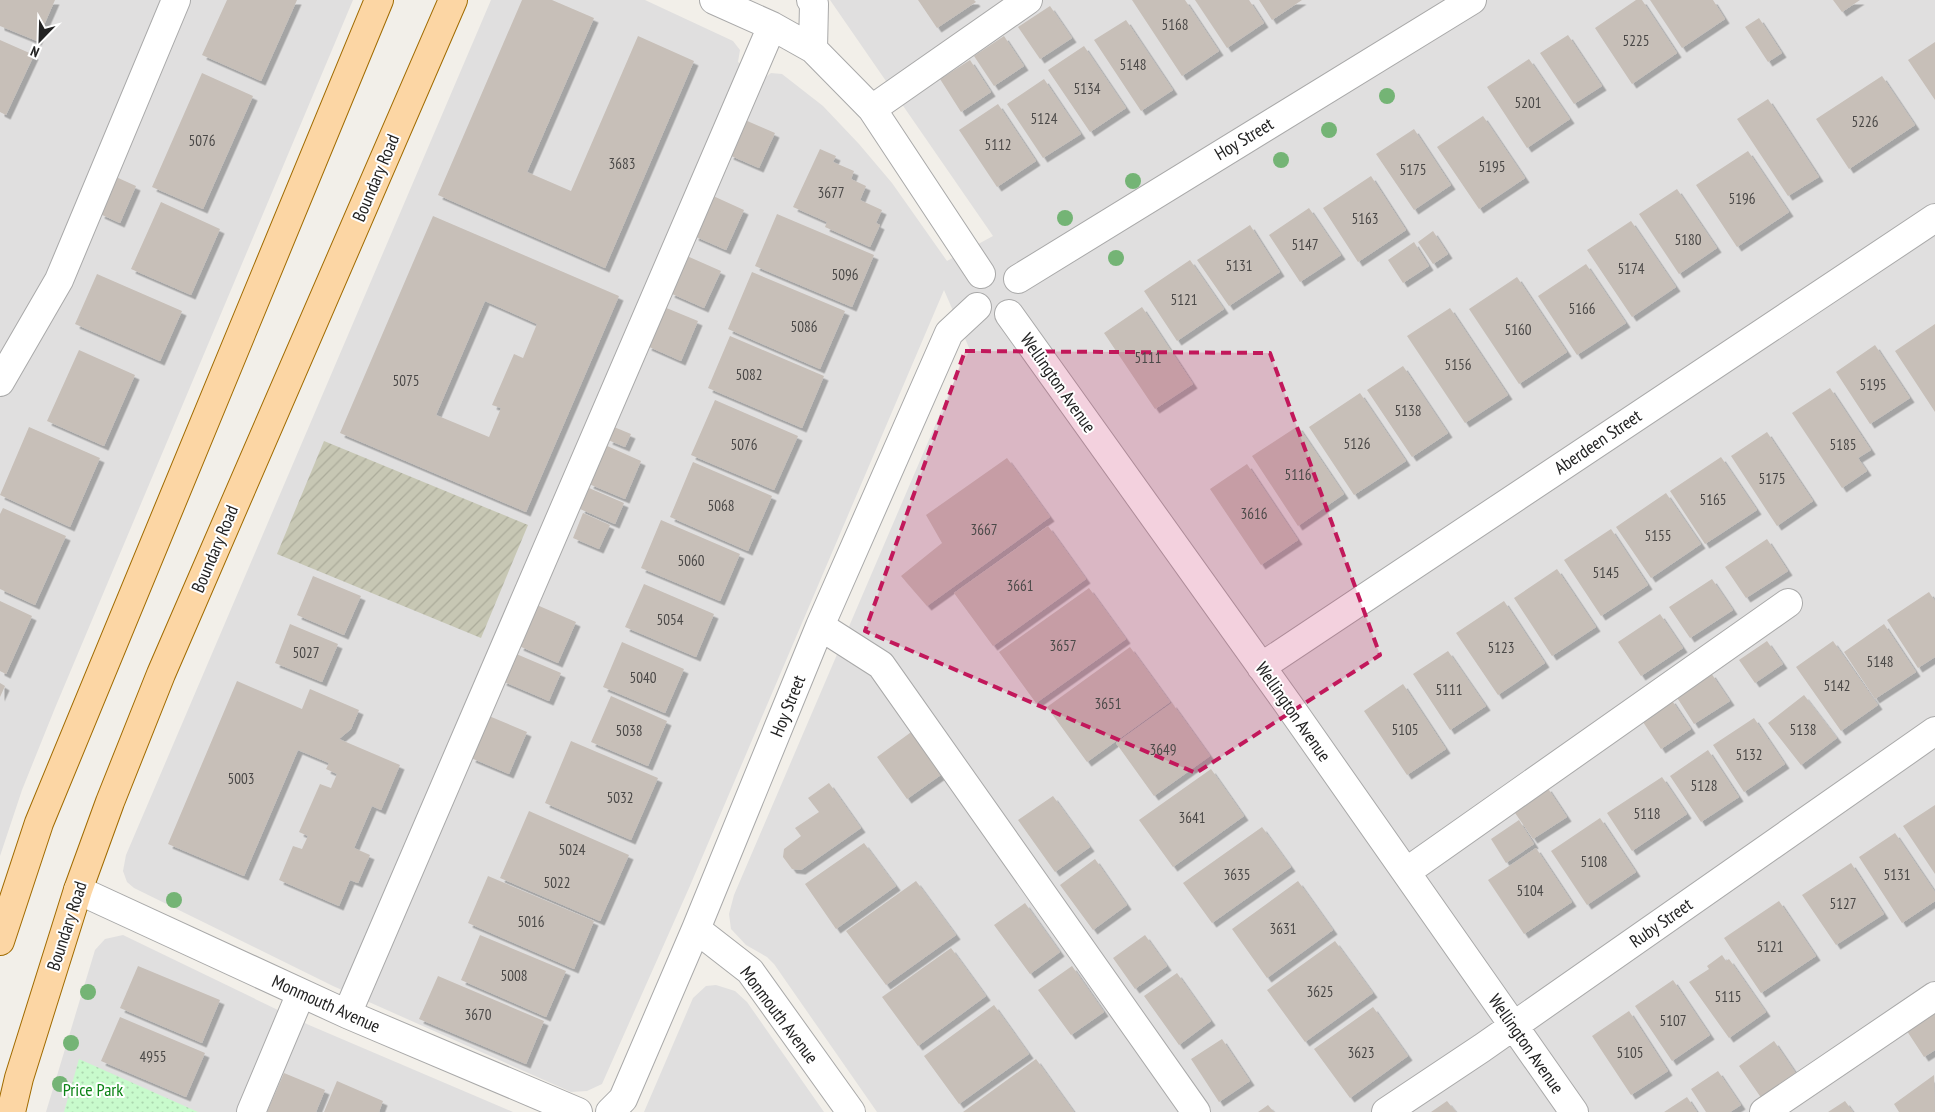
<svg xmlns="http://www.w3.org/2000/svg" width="1935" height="1112" font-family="'PT Sans Narrow',sans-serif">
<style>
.residential{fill:#e0dfdf}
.construction{fill:url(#construction-furrows)}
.park{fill:url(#park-dots)}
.building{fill:#c7bfb8;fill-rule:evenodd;filter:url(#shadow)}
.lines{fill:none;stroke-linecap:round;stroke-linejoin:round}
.minor-casing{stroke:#a9a9a9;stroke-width:30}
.major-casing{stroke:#a06b00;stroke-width:30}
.minor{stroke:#fff;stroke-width:28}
.major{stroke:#fcd6a4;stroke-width:28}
.tree{fill:#74b475}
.marked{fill:#c2185b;fill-opacity:0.2;stroke:#c2185b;stroke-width:4;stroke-dasharray:10 6;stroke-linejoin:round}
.labels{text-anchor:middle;stroke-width:4;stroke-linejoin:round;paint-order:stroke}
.number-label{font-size:15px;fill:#4b4948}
.street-label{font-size:18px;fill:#222;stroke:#fff}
.park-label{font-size:18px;fill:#0c8416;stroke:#fff}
</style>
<defs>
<pattern id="construction-furrows" width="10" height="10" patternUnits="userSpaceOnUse" patternTransform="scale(1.25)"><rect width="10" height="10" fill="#c7c7b4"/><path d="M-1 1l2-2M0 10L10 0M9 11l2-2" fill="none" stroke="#abab9a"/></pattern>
<pattern id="park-dots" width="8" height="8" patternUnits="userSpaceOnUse" patternTransform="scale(1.25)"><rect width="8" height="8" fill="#c8facc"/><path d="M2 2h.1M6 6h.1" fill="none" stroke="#acd6af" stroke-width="1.8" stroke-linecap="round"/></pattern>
<filter id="shadow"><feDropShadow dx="4.5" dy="4.5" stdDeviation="0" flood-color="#0004"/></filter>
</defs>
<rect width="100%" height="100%" fill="#f2efe9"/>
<path class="residential" d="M0,0H353L55,708L22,790L0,856Z
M491,0H645L733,41L740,50L738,62L763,79L771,73L782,74L823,106L859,144L892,183L947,261L993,236L830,0H1935V1112H877L774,964L767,957L746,945L731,929L729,914L734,895L958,372L970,350L944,290L689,888L602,1084L587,1091L571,1092L333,986L134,888L127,882L123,871L126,855Z
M123,935L309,1025L513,1112H46L95,950L105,939Z
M716,985L735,991L747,1002L824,1112H644L693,998L706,986Z"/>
<path class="construction" d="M324,441L528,525L481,638L277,554Z"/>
<path class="park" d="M79,1059L198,1112H64Z"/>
<path class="building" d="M0,0H55L37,41L0,26Z
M227,0H297L261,81L202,55Z
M522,0H552L594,18L527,172L571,191L638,36L694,61L605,268L438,195Z
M918,0H974L976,2L937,28Z
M1132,0H1185L1219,51L1182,76Z
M1195,0H1249L1264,23L1227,48Z
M1259,0H1302L1272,20Z
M1636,0H1642L1677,53L1632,84L1595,28Z
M1650,0H1713L1725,19L1682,48Z
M1833,0H1860L1842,12Z
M1050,6L1072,38L1040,59L1018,27Z
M1759,18L1782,53L1768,62L1745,27Z
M1126,20L1173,90L1141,111L1094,40Z
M1568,35L1602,86L1574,104L1540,53Z
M1004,36L1024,66L994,86L974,56Z
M0,40L34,55L6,115L0,112Z
M1935,42V100L1908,60Z
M1084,46L1126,108L1090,132L1048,70Z
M1529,59L1570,119L1527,148L1487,87Z
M970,60L991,92L961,112L940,79Z
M202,73L253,96L203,209L152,187Z
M1882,76L1915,125L1849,169L1816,119Z
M1044,79L1081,134L1043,158L1007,104Z
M1768,99L1819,177L1788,196L1737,119Z
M998,104L1036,161L997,187L959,130Z
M1483,116L1525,178L1479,209L1437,147Z
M745,120L775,133L759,168L729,155Z
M1414,129L1451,185L1414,210L1376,154Z
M820,149L836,156L833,162L854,171L851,179L866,186L860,200L882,210L876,223L880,225L870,247L825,227L827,222L793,207Z
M1748,151L1789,212L1737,247L1696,185Z
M1371,176L1406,230L1358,262L1323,208Z
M116,177L136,186L120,223L100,214Z
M1677,189L1717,248L1679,274L1639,214Z
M711,195L744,210L726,250L694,236Z
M161,202L220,229L191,295L131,269Z
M1309,208L1341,255L1300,282L1269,235Z
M777,214L874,255L852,307L755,266Z
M433,216L619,296L526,512L340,433ZM485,301L537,324L523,358L514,354L492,405L501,408L489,437L436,415Z
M1631,221L1676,287L1632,317L1587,250Z
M1250,225L1280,272L1229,306L1197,260Z
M1433,231L1448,254L1433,264L1418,242Z
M1414,242L1429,266L1403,283L1388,260Z
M687,256L721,271L704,308L670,293Z
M1190,260L1224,309L1177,341L1144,291Z
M1586,264L1626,323L1577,355L1538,296Z
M752,272L845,311L820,369L728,329Z
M97,274L182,311L160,361L75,324Z
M1517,277L1567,352L1519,384L1469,309Z
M664,307L698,321L681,361L647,346Z
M1142,307L1193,384L1155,409L1104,333Z
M1450,308L1508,395L1465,423L1407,336Z
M1935,324V412L1895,351Z
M730,336L824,376L802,428L708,388Z
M1875,345L1910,398L1870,424L1836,372Z
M79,350L135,375L104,446L47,421Z
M1403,366L1448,433L1412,457L1367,390Z
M1830,388L1871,450L1858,458L1867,471L1842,488L1792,413Z
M1360,393L1406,461L1354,495L1309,427Z
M715,400L798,436L774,490L691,455Z
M1298,426L1344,494L1298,526L1252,456Z
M29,427L100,458L70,527L0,495Z
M614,427L631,434L625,447L608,440Z
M1767,432L1813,501L1777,526L1731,456Z
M605,445L641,461L625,499L589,484Z
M1721,457L1757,510L1705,544L1670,491Z
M1007,458L1050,517L927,606L901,576L942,543L926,515Z
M693,462L772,496L748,551L670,517Z
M1247,464L1298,540L1261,565L1210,489Z
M589,488L624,503L615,524L580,509Z
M1666,493L1701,544L1651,578L1616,527Z
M3,508L66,536L35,605L0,589V514Z
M583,513L610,525L599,549L573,538Z
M661,520L740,554L720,601L641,568Z
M1048,526L1086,579L993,646L954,593Z
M1611,529L1648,585L1601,616L1564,560Z
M1767,539L1788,571L1746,598L1725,567Z
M1557,569L1596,627L1552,656L1514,598Z
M313,576L361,596L344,635L297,615Z
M1712,579L1733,610L1690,638L1669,607Z
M644,584L714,614L696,657L625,627Z
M1089,588L1126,639L1036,703L999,652Z
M1929,592L1935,601V657L1918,668L1887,620Z
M0,601L32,616L6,674L0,671Z
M1504,601L1545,663L1498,695L1456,633Z
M537,605L576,622L558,663L519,646Z
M1660,614L1683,648L1641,676L1618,642Z
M290,624L338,644L322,682L275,663Z
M1884,624L1916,672L1875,699L1844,652Z
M1767,641L1783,664L1755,683L1739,660Z
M1833,641L1878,705L1841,731L1796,667Z
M622,642L684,669L665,713L603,687Z
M1130,647L1170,702L1087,762L1047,707Z
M1448,651L1486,706L1450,730L1413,674Z
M514,653L561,673L549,701L502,681Z
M1711,673L1730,701L1694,724L1676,696Z
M237,681L302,709L310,689L359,710L351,729L339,739L400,765L381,810L372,806L354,848L370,855L358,883L350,880L339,906L279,880L293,846L302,849L308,836L299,832L320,784L331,788L337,774L326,769L329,763L298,750L244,876L168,844Z
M0,683L5,686L0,697Z
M1403,684L1446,749L1407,775L1364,711Z
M1804,695L1837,738L1801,765L1768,723Z
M611,696L667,721L648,766L591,742Z
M1671,699L1691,729L1661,749L1641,719Z
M1172,703L1210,756L1154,796L1116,743Z
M489,716L527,732L509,774L471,758Z
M1754,718L1785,764L1744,792L1713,745Z
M914,730L945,772L907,799L877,757Z
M571,741L658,778L631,840L545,803Z
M1708,750L1739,797L1701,822L1670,776Z
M1211,769L1244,816L1173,867L1139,820Z
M1662,777L1687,814L1632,851L1607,813Z
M829,783L861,828L801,870L792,869L783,857L784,849L801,836L795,828L819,812L808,798Z
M1547,787L1567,817L1533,839L1513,810Z
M1053,796L1090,847L1055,872L1018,820Z
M1935,805V874L1903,826Z
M529,811L629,855L600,921L500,878Z
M1600,818L1636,872L1587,905L1551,851Z
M1519,820L1534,844L1506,863L1491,839Z
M1262,827L1291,867L1212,923L1183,883Z
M1895,833L1935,892V901L1902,923L1859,857Z
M864,843L896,886L836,929L805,884Z
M1536,848L1572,902L1524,934L1488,880Z
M1095,859L1127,905L1093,930L1060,885Z
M1851,863L1884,914L1836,945L1802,895Z
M488,876L594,921L574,969L468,923Z
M916,881L956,935L886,985L846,931Z
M1298,881L1333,930L1267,978L1232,929Z
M1779,901L1816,956L1761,993L1724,938Z
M1025,903L1060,952L1030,974L994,925Z
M480,935L566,971L546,1017L461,980Z
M1145,935L1167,966L1135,989L1113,958Z
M1335,941L1373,993L1305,1042L1267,990Z
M951,948L986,996L918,1046L882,997Z
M1722,955L1726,961L1729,959L1766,1012L1729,1038L1689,982L1709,969L1707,966Z
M138,966L220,1000L202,1043L120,1008Z
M1072,966L1104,1012L1071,1035L1038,990Z
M1177,973L1211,1021L1179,1045L1144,996Z
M438,976L544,1021L526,1064L419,1019Z
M1673,980L1710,1035L1672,1061L1635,1006Z
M994,1005L1029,1054L959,1104L924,1056Z
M1373,1007L1408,1056L1350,1098L1314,1049Z
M1935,1009V1050L1924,1057L1905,1028Z
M1629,1011L1668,1071L1631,1095L1592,1036Z
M120,1017L205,1053L186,1097L101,1061Z
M1222,1039L1250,1081L1219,1102L1191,1059Z
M1774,1041L1797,1075L1762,1099L1739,1066Z
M1036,1059L1074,1112H963Z
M1718,1071L1741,1105L1730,1112H1706L1691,1089Z
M284,1073L325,1090L316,1112H267Z
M1934,1075L1935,1112H1899L1894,1104Z
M337,1081L383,1101L379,1112H324Z
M1687,1097L1697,1112H1664Z
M1447,1101L1456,1112H1431Z
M1845,1101L1853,1112H1828Z
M1268,1105L1274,1112H1258Z"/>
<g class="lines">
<defs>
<path id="minor" d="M714,0L772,26L813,49L872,109L981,274
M811,0L814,4L813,49
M872,109L1028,0
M1018,279L1472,0
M1009,314L1288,704L1574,1112
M0,382L59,280L176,0
M820,626L881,665L1196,1112
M1261,667L1935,218
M1406,872L1788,603
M78,890L347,1014L578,1112
M696,929L750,971L851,1112
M347,1014L772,26
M251,1112L301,993
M610,1112L623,1099L696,929L820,626L949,333L977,307
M1386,1112L1482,1048L1935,731
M1764,1112L1935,996"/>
<path id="major" d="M0,941L39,823L379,0
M11,1112L19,1078L78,890L110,802L161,674L453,0"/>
</defs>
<use href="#minor" class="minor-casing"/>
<use href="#major" class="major-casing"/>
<use href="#minor" class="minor"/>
<use href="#major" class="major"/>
</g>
<g class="tree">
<circle cx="1387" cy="96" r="8"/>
<circle cx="1329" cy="130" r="8"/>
<circle cx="1281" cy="160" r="8"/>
<circle cx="1133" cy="181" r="8"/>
<circle cx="1065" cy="218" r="8"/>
<circle cx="1116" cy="258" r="8"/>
<circle cx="174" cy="900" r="8"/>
<circle cx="88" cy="992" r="8"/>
<circle cx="71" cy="1043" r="8"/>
<circle cx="60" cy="1084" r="8"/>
</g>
<path class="marked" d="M965,351L1270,353L1380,655L1196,773L865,631Z"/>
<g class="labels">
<g class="number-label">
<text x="1175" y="30">5168</text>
<text x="1636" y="46">5225</text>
<text x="1133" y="70">5148</text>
<text x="1087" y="94">5134</text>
<text x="1528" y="108">5201</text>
<text x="1044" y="124">5124</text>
<text x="1865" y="127">5226</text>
<text x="202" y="146">5076</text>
<text x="998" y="150">5112</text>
<text x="622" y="169">3683</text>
<text x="1492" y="172">5195</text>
<text x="1413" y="175">5175</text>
<text x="831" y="198">3677</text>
<text x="1742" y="204">5196</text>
<text x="1365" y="224">5163</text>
<text x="1688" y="245">5180</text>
<text x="1305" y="250">5147</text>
<text x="1239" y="271">5131</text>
<text x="1631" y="274">5174</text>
<text x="845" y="280">5096</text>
<text x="1184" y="305">5121</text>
<text x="1582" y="314">5166</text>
<text x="804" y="332">5086</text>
<text x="1518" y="335">5160</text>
<text x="1148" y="363">5111</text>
<text x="1458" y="370">5156</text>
<text x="749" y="380">5082</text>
<text x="406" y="386">5075</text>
<text x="1873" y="390">5195</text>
<text x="1408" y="416">5138</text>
<text x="1357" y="449">5126</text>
<text x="744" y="450">5076</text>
<text x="1843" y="450">5185</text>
<text x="1298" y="480">5116</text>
<text x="1772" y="484">5175</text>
<text x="1713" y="505">5165</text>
<text x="721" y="511">5068</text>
<text x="1254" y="519">3616</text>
<text x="984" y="535">3667</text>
<text x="1658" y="541">5155</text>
<text x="691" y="566">5060</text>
<text x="1606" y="578">5145</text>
<text x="1020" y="591">3661</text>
<text x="670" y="625">5054</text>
<text x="1063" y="651">3657</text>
<text x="1501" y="653">5123</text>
<text x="306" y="658">5027</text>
<text x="1880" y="667">5148</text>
<text x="643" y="683">5040</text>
<text x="1837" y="691">5142</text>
<text x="1449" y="695">5111</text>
<text x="1108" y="709">3651</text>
<text x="1405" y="735">5105</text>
<text x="1803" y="735">5138</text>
<text x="629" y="736">5038</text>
<text x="1163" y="755">3649</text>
<text x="1749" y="760">5132</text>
<text x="241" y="784">5003</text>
<text x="1704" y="791">5128</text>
<text x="620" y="803">5032</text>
<text x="1647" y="819">5118</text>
<text x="1192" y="823">3641</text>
<text x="572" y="855">5024</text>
<text x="1594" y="867">5108</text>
<text x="1237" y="880">3635</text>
<text x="1897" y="880">5131</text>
<text x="557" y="888">5022</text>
<text x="1530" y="896">5104</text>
<text x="1843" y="909">5127</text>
<text x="531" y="927">5016</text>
<text x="1283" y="934">3631</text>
<text x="1770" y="952">5121</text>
<text x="514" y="981">5008</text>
<text x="1320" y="997">3625</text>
<text x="1728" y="1002">5115</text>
<text x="478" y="1020">3670</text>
<text x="1673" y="1026">5107</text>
<text x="1361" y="1058">3623</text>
<text x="1630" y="1058">5105</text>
<text x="153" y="1062">4955</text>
</g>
<g class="street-label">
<text transform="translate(1244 139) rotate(-31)" y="6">Hoy Street</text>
<text transform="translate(376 178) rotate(-67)" y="6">Boundary Road</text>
<text transform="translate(1058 383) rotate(55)" y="6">Wellington Avenue</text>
<text transform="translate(1598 442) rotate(-34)" y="6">Aberdeen Street</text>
<text transform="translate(215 549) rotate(-67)" y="6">Boundary Road</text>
<text transform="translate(788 706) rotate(-68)" y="6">Hoy Street</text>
<text transform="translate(1293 712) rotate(55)" y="6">Wellington Avenue</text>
<text transform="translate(1661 923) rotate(-35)" y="6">Ruby Street</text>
<text transform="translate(67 926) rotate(-72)" y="6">Boundary Road</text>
<text transform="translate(326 1004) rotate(24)" y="6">Monmouth Avenue</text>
<text transform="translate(779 1015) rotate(53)" y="6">Monmouth Avenue</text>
<text transform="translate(1526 1044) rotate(55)" y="6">Wellington Avenue</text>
</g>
<g class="park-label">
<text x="93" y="1096">Price Park</text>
</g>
</g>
<g transform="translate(40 40) rotate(203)" stroke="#ffffff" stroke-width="4" paint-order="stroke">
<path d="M0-4L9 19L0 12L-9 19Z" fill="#222222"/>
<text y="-8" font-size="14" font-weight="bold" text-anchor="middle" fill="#222222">N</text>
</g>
</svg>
